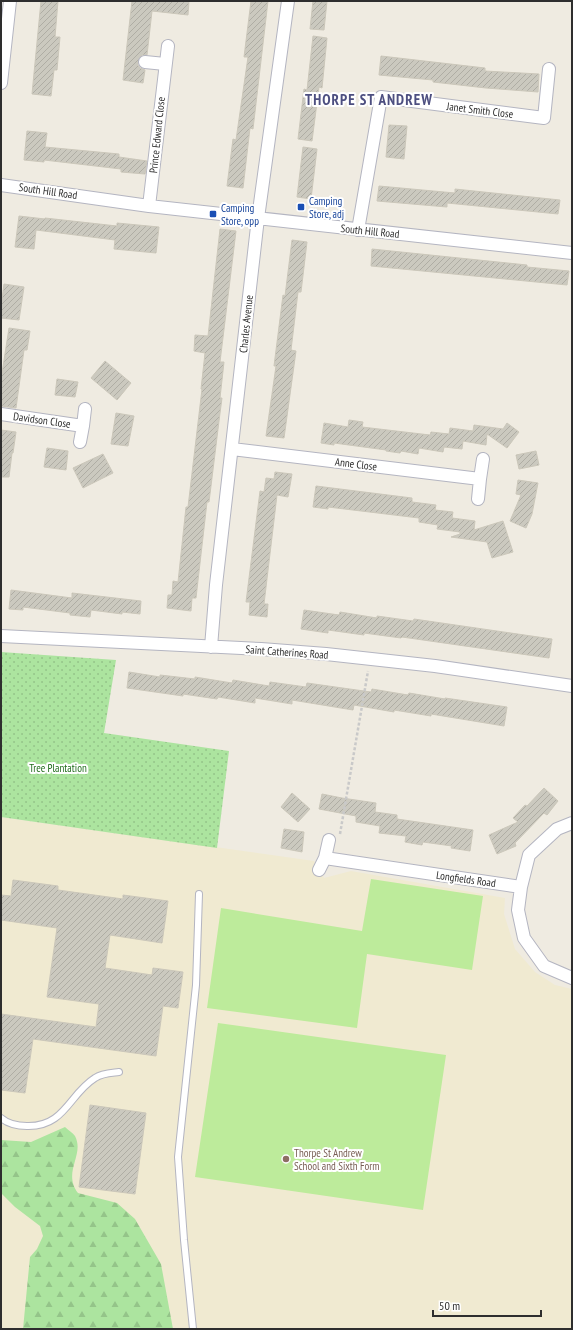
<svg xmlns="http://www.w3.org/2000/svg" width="573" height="1330" font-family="'PT Sans Narrow',sans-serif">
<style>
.education{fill:#f0ead1}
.forest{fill:url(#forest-firs)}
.park{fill:url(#park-dots)}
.pitch{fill:#bdeb9b}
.building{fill:url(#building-hatch);stroke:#cbc7ba}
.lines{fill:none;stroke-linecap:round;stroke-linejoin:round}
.lane-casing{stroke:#b4b5c1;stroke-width:8}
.street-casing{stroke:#b4b5c1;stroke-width:14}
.path{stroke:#c9c9c9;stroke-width:2.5;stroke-dasharray:3 2;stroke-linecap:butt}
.lane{stroke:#fff;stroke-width:6}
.street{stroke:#fff;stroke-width:12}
.transit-dot{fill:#1a4fb4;stroke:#fff;stroke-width:1.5}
.education-dot{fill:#8d6e63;stroke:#fff;stroke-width:1.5}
.labels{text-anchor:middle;stroke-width:4;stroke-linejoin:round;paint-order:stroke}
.street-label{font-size:11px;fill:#2e2e2e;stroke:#fff}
.transit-label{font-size:11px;fill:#164399;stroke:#fff;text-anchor:start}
.park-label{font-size:11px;fill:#216d1c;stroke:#fff}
.education-label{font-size:11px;fill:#785e54;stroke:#fff;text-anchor:start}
.district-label{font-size:15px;font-weight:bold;letter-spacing:1px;fill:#4d4f80;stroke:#fff}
</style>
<defs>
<pattern id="forest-firs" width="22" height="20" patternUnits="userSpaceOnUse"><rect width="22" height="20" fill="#ace49f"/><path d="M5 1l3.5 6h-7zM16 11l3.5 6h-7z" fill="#94c489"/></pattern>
<pattern id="park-dots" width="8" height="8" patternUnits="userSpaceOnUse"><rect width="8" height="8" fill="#ace49f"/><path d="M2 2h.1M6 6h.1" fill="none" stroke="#94c489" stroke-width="1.8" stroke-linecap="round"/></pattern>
<pattern id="building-hatch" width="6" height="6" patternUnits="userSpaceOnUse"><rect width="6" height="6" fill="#cbc9bf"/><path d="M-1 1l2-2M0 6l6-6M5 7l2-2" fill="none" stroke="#afada4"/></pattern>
</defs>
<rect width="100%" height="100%" fill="#efebe1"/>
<path class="education" d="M1,817L314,861L324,878L351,871L505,898L504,914L515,949L535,972L555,985L572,989V1329H1Z"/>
<path class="forest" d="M65,1127C68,1130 73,1133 75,1136C85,1155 62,1172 78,1193L117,1203L135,1219L161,1264L173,1329H23L30,1257L37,1249L43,1236L40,1226L15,1207L1,1193V1140L31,1142Z"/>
<path class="park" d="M1,652L116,660L104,733L229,751L217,848L1,817Z"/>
<path class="pitch" d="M371,879L483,896L472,970L367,954L357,1028L207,1008L221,908L362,931Z
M218,1023L446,1055L423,1210L195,1177Z"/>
<path class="building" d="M41,1H58L55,37H60L57,70H54L51,96L32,94Z
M132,1H189L188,15L152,11L147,55H142L138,61V65L140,68L145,70L143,83L123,80Z
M251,1H268L253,129L250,128L243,188L227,186L233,139L236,140L248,57H244Z
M313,1H327L324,30L310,29Z
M313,36L327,38L322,88L319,87L312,141L298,139L304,89L307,90Z
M381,56L485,68V71L539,74L538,92L486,88L433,82V80L379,75Z
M389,125L407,126L404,159L386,157Z
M27,131L47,133L45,147L119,154V157L147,161L145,174L121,172V169L44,160V162L24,160Z
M303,147L317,149L311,199L297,197Z
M379,186L455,193V189L560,200L558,214L447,203V207L377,201Z
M19,216L45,219V218L117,226V223L159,227L156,253L114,249L115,240L36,230L34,249L15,247Z
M220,229L236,231L220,362H224L220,398H222L220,413L209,502H207L196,598H192L191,611L167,608L168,595H172L173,581L178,582L186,507H188L202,389H201L205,353L194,351L195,335L208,336Z
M292,240L307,242L301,292H298L291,350L296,351L284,438L266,436L276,366H274L283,295L285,296Z
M372,249L527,265V267L569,271L567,285L371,266Z
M4,284L24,287L19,320L1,318V306Z
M9,328L30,331L27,350H24L16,408L1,406V373H2Z
M105,361L131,383L117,400L91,378Z
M57,379L78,382L75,397L55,395Z
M116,413L134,416L128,446L111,444Z
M349,420L363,422L362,427L430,435L431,432L449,434L450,428L473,431L474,425L503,429L507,423L519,432L507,448L487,434L486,445L463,441L462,449L444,447L443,452L419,448L418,454L401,451L400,453L386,451V450L334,443V445L321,443L324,423L348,427Z
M1,430L16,432L13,453H12L9,477H1Z
M47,448L68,451L66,470L44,467Z
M536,451L539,465L519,469L516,455Z
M103,454L113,473L83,488L73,468Z
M275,472L292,474L288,497L277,495L264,604H268L267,617L249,615L250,602H246L260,491L264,492L266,478L274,479Z
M518,480L538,483L532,514L526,528L510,521L521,495L516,494Z
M316,486L412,498V502L436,505L435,510L453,512L452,518L475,521L474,530L503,521L513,552L492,558L487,542L451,537L460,534V532L437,529L438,525L419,522V518L328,507V509L313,507Z
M11,590L72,598V593L141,601L140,614L122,612V614L91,610L90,617L70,615V613L23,607V610L9,609Z
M304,610L339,615L340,612L377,618V616L413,621L414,619L552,639L549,658L402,637L401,638L364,633V635L328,630V633L301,629Z
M129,672L160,677V675L195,679V677L232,683L233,680L269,686L270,682L306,687L307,683L371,692L372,689L408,695L409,693L445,699V698L507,707L504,726L431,714V716L394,710V712L354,705L353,710L292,700V704L255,698V703L218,697L217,699L183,694V696L127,688Z
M544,788L558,801L547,815L544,813L515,843L516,846L497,854L489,835L518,822L513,818L525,805L527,806Z
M292,793L310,809L298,822L281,807Z
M322,794L342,798L376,803L375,812L397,815V819L473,830L470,851L451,848L452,846L423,842L422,845L405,842L406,836L379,833L380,826L356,822V816L319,809Z
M284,829L304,832L302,852L281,848Z
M13,880L58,886V890L123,899V895L168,901L162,943L110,935L105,968L152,975L153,968L183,972L178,1008L163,1006L156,1056L33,1039L25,1093L1,1090V1014L96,1027L99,1004L47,997L57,928L1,920V895L11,896Z
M90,1105L146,1113L135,1194L79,1187Z"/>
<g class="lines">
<defs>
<path id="lane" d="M1,1118C8,1124 18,1126 27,1126C65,1127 69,1094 95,1078C102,1073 111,1073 119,1072
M193,1329L184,1240L178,1157L196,985L199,894"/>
<path id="street" d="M145,62L165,64
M1,83L10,1
M1,185L149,206L572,253
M149,206L168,46
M358,230L381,97L544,118L549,69
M1,414L83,426L80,442
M83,426L85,409
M232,449L480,479L478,499
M480,479L483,459
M1,636L261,649L326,654L435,666L572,686
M211,647L216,585L258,218L288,1
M329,840L325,858L521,887L529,855L557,829L572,823
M319,870L325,858
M521,887L518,910L524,938L544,966L572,978"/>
</defs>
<use href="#lane" class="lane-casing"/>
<use href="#street" class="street-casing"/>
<path class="path" d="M340,834L368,671"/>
<use href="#lane" class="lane"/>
<use href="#street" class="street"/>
</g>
<g class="transit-dot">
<rect x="297" y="203" width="8" height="8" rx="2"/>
<rect x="209" y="210" width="8" height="8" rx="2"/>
</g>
<circle class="education-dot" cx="286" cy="1159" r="4"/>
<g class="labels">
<g class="street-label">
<text transform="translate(480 110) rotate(7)" y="4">Janet Smith Close</text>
<text transform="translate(157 135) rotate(-84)" y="4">Prince Edward Close</text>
<text transform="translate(48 191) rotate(8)" y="4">South Hill Road</text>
<text transform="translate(370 231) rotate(6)" y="4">South Hill Road</text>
<text transform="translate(246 324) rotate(-84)" y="4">Charles Avenue</text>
<text transform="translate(42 420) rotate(8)" y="4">Davidson Close</text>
<text transform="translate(356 464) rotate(7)" y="4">Anne Close</text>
<text transform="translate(287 652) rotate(4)" y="4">Saint Catherines Road</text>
<text transform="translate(466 879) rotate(8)" y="4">Longfields Road</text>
</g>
<g class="transit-label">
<text x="309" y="205">Camping<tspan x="309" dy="13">Store, adj</tspan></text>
<text x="221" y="212">Camping<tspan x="221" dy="13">Store, opp</tspan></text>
</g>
<g class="park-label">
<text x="58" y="772">Tree Plantation</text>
</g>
<g class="education-label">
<text x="294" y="1157">Thorpe St Andrew<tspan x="294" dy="13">School and Sixth Form</tspan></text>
</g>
<g class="district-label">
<text x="369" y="105">THORPE ST ANDREW</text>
</g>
</g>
<rect width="573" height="1330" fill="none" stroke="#2e2e2e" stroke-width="4"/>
<path d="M433 1310v6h108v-6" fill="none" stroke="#2e2e2e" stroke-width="2"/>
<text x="439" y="1310" font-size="12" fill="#2e2e2e" stroke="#ffffff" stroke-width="3" paint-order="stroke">50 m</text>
</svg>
